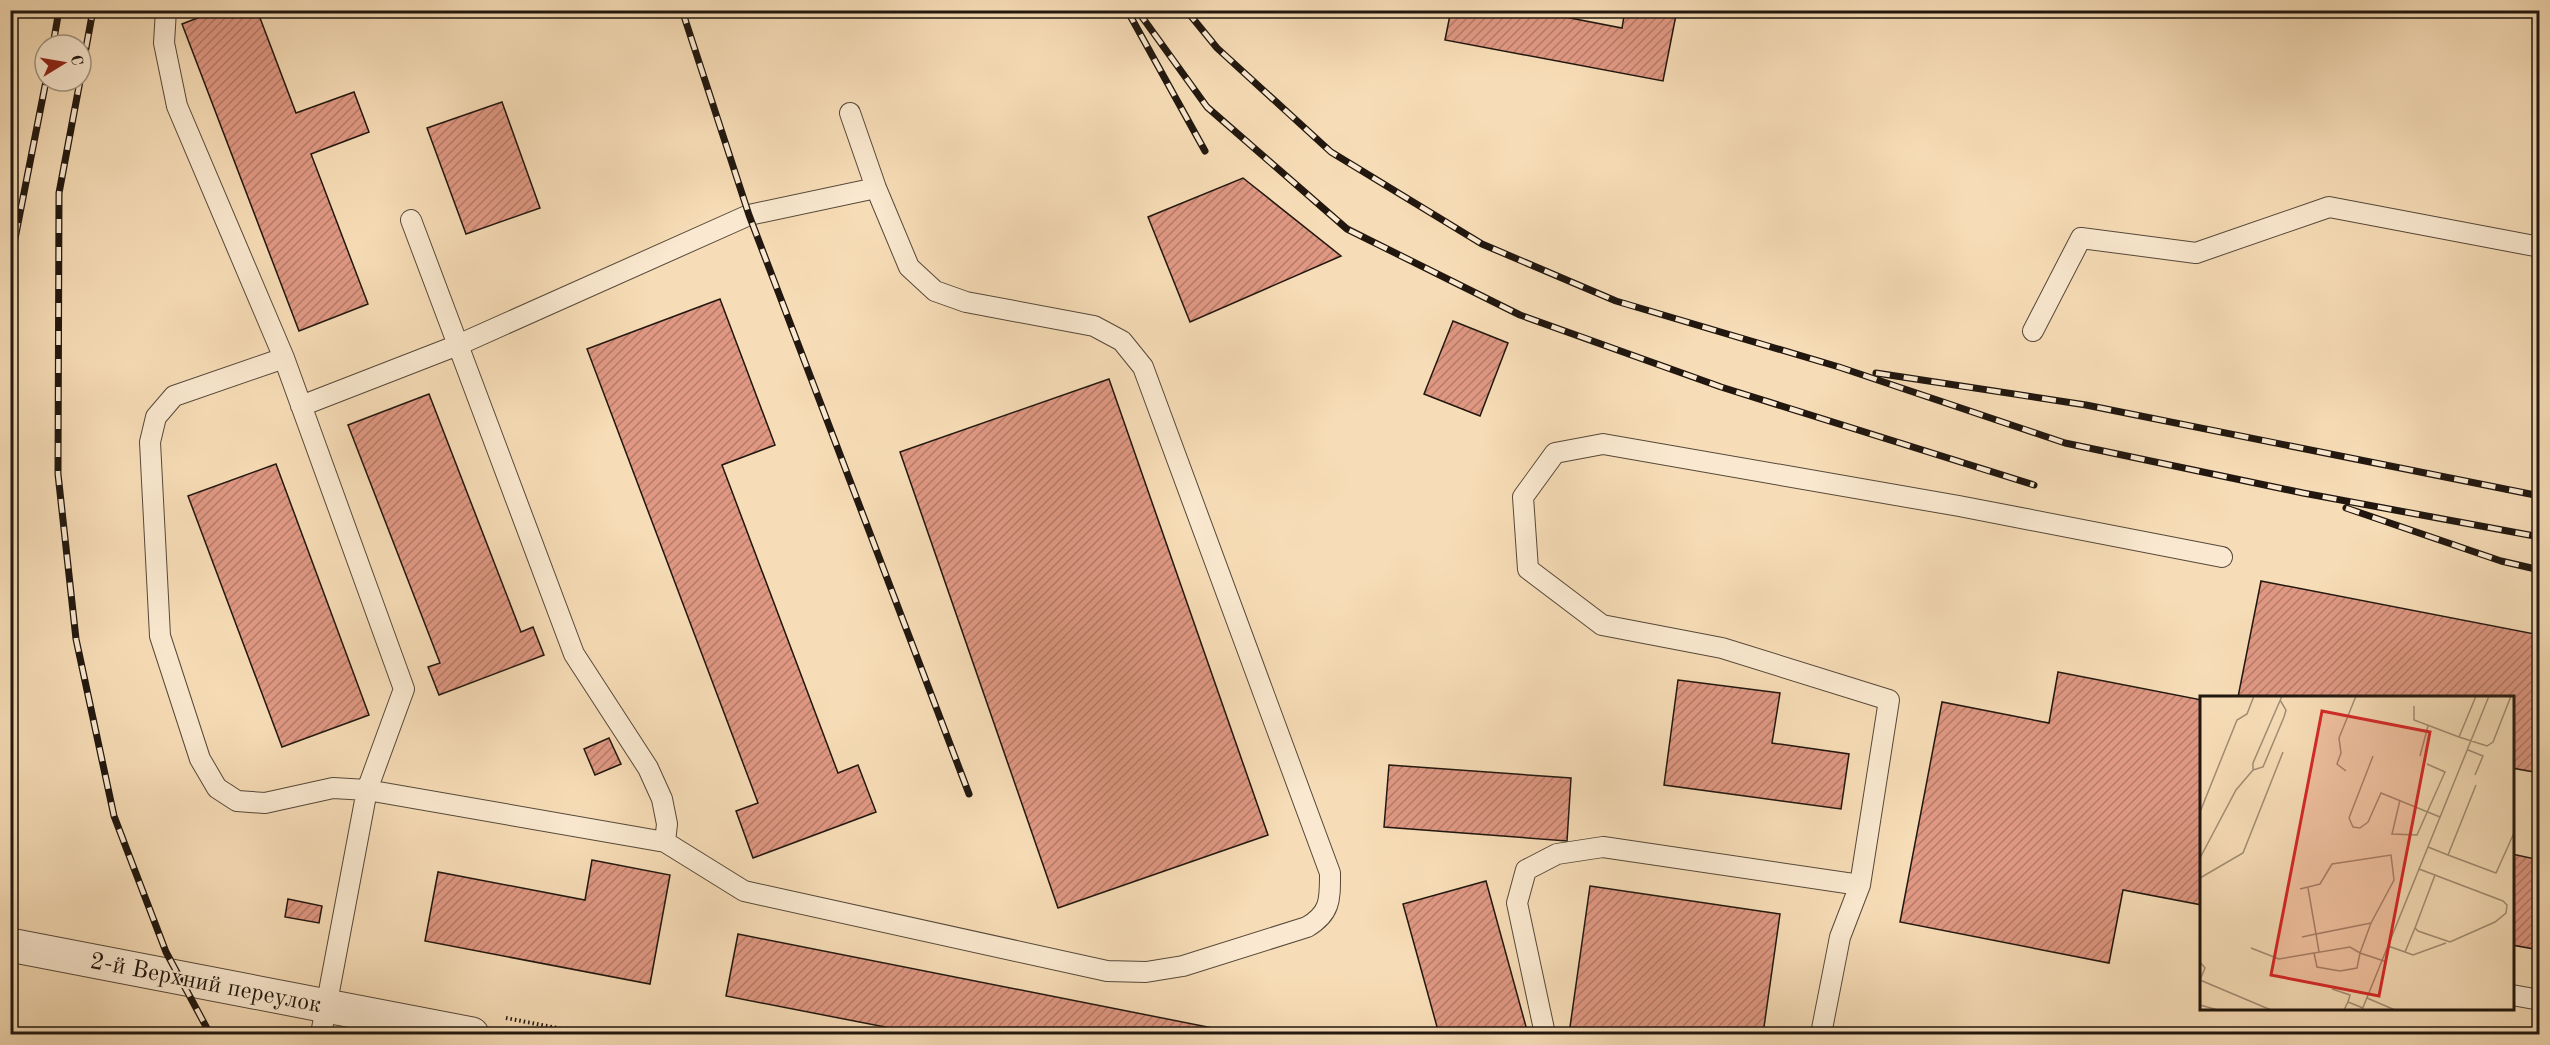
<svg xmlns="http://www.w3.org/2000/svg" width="2550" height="1045" font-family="'Old Standard TT',serif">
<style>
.building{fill:url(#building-hatch);stroke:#21170f;stroke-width:1.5}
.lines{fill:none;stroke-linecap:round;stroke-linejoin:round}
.lane-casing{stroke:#564839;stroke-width:22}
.street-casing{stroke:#564839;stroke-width:35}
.path{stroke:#21170f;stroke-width:4;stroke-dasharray:1.5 3;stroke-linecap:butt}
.lane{stroke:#fae9d0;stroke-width:20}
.street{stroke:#fae9d0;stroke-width:33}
.rail-casing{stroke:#21170f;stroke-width:7}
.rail{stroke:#fae9d0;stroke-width:4.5;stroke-dasharray:14;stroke-linecap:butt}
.labels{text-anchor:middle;stroke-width:4.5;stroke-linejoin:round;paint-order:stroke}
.street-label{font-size:24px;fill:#21170f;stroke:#fae9d0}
.inset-road{fill:none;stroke:#a18e74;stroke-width:1.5}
.view{fill:#d62828;fill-opacity:0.15;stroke:#d62828;stroke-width:3}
.inset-edge{fill:none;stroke:#21170f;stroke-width:3}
</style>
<defs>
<pattern id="building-hatch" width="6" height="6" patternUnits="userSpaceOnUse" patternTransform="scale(1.5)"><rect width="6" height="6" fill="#e09883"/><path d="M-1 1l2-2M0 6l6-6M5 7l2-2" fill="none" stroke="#b57b6a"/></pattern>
</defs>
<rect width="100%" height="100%" fill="#f7ddb7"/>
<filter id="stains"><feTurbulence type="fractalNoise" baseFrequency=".00333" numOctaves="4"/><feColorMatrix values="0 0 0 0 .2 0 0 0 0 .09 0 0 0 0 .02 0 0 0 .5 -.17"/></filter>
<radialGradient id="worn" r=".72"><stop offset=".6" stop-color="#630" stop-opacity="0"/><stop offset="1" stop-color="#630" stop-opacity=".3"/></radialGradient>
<path class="building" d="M218,10H257L296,113L354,92L369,132L311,154L368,304L299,331L182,24Z
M1451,10H1529L1622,28L1625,10H1677L1663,81L1445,40Z
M502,102L540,208L466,234L427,128Z
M1243,178L1341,256L1190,322L1148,217Z
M720,299L775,445L722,465L838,773L858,765L876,812L753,858L736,811L758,803L587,349Z
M1453,321L1508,343L1480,416L1424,394Z
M1109,379L1268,835L1058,908L900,452Z
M429,394L521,632L533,627L544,655L439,695L428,667L440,663L348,425Z
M276,464L369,715L282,747L188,496Z
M2261,581L2540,635V773L2512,768V697H2238Z
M2058,672L2202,700V905L2123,890L2109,963L1900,922L1942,702L2049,723Z
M1678,680L1780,693L1772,743L1849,754L1841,809L1664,785Z
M609,738L621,764L595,775L584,749Z
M1389,765L1571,778L1567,841L1384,827Z
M2512,854L2540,860V950L2512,945Z
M592,860L670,875L650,984L425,941L438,872L585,900Z
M1486,881L1528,1034H1439L1403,904Z
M1590,886L1780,914L1763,1034H1569Z
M288,899L322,906L319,923L285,917Z
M738,934L1233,1032L1232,1034H921L726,996Z"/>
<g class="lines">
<defs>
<path id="lane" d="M166,10L164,43L177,106L284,358
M2033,331L2081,238L2196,253L2329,207L2540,247
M301,406L458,345L411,220
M665,842L744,891L1107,971L1146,972L1183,966L1307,927C1331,913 1330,899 1330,873L1143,367L1122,341L1094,326L966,302L935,291L909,267L876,188L850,113
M2512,995L2540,1000
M321,1034L367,790L404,689L284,358L174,396L156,417L150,442L160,636L200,759L217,788L237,801L265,803L333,788L367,790L665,842L667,824L662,799L648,768L574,654L458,345L749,215L876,188
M1545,1034L1517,903L1526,870L1557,854L1603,847L1860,885
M1821,1034L1840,937L1860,885L1889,700L1722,648L1602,625L1528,569L1523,497L1555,453L1603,444L1959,506L2222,557"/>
<path id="street" d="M10,945L472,1034"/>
</defs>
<use href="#lane" class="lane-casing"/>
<use href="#street" class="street-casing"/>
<path class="path" d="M506,1018L588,1034"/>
<use href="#lane" class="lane"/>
<use href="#street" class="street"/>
<defs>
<path id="rail" d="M682,10L749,215L969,794
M1127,10L1205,151
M1137,10L1207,107L1347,229L1520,315L1721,387L2034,485
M1186,10L1217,48L1331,152L1482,244L1616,301L1839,367L2065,443L2303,493L2540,537
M53,45L59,10
M81,75L93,10
M80,81L59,193L58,474L76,639L114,816L166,952L210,1034
M10,264L46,81
M1876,373L2086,405L2540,496
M2346,508L2501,561L2540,570"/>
</defs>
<use href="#rail" class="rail-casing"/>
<use href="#rail" class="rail"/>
</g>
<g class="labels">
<g class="street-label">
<text transform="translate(206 982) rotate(11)" y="8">2-й Верхний переулок</text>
</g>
</g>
<g transform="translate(2200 696)">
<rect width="314" height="314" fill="#f7ddb7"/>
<path class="inset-road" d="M276,0L259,41L287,50L293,46L311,0M214,10V24L259,41M268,54L283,60L275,79M173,60L149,122L153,131L160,132L168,126L181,97L240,121M220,60L228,30M53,74L63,71L84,21L86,14L80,4M146,75L137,68L141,57L139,42L156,0M276,89L248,159L296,177L314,137M200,104L192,138L217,139L245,76L227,68M0,116L37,24L47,18L54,0M228,151L248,159M0,162L36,94L53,74V67L82,0M219,173L303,205L307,209L306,217L295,226L250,246L218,235L215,232L235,179M0,182L43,157L83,56M108,192L116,238L171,227L160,257L157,272L140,275L117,271L114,257L150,251L160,257L187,266M100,193L120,188L132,168L191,159L194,184L171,227M102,241L116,238L119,256M188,250L205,256L215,232M51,252L79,263L114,257M205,256L213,259L246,247M0,266L5,272L0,284L71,314M132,293L150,299L148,306M167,302L195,314M0,309L18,314M144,314L148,306L163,312M162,314L289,0"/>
<path class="view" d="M122,15L230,36L179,300L71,279Z"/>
<rect width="314" height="314" class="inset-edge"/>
</g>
<rect width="2550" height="1045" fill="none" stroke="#f7ddb7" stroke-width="36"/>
<rect x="12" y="12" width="2526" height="1021" fill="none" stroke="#21170f" stroke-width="3"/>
<rect x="18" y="18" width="2514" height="1009" fill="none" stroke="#21170f" stroke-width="1.5"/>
<g transform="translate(63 63) rotate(79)"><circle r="28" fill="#fae9d0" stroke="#a39583" stroke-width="1.5"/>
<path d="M0-4.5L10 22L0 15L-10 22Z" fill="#8f2418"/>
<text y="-9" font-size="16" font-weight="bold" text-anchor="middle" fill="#21170f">С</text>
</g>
<rect width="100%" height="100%" filter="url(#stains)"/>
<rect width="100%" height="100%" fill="url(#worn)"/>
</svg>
